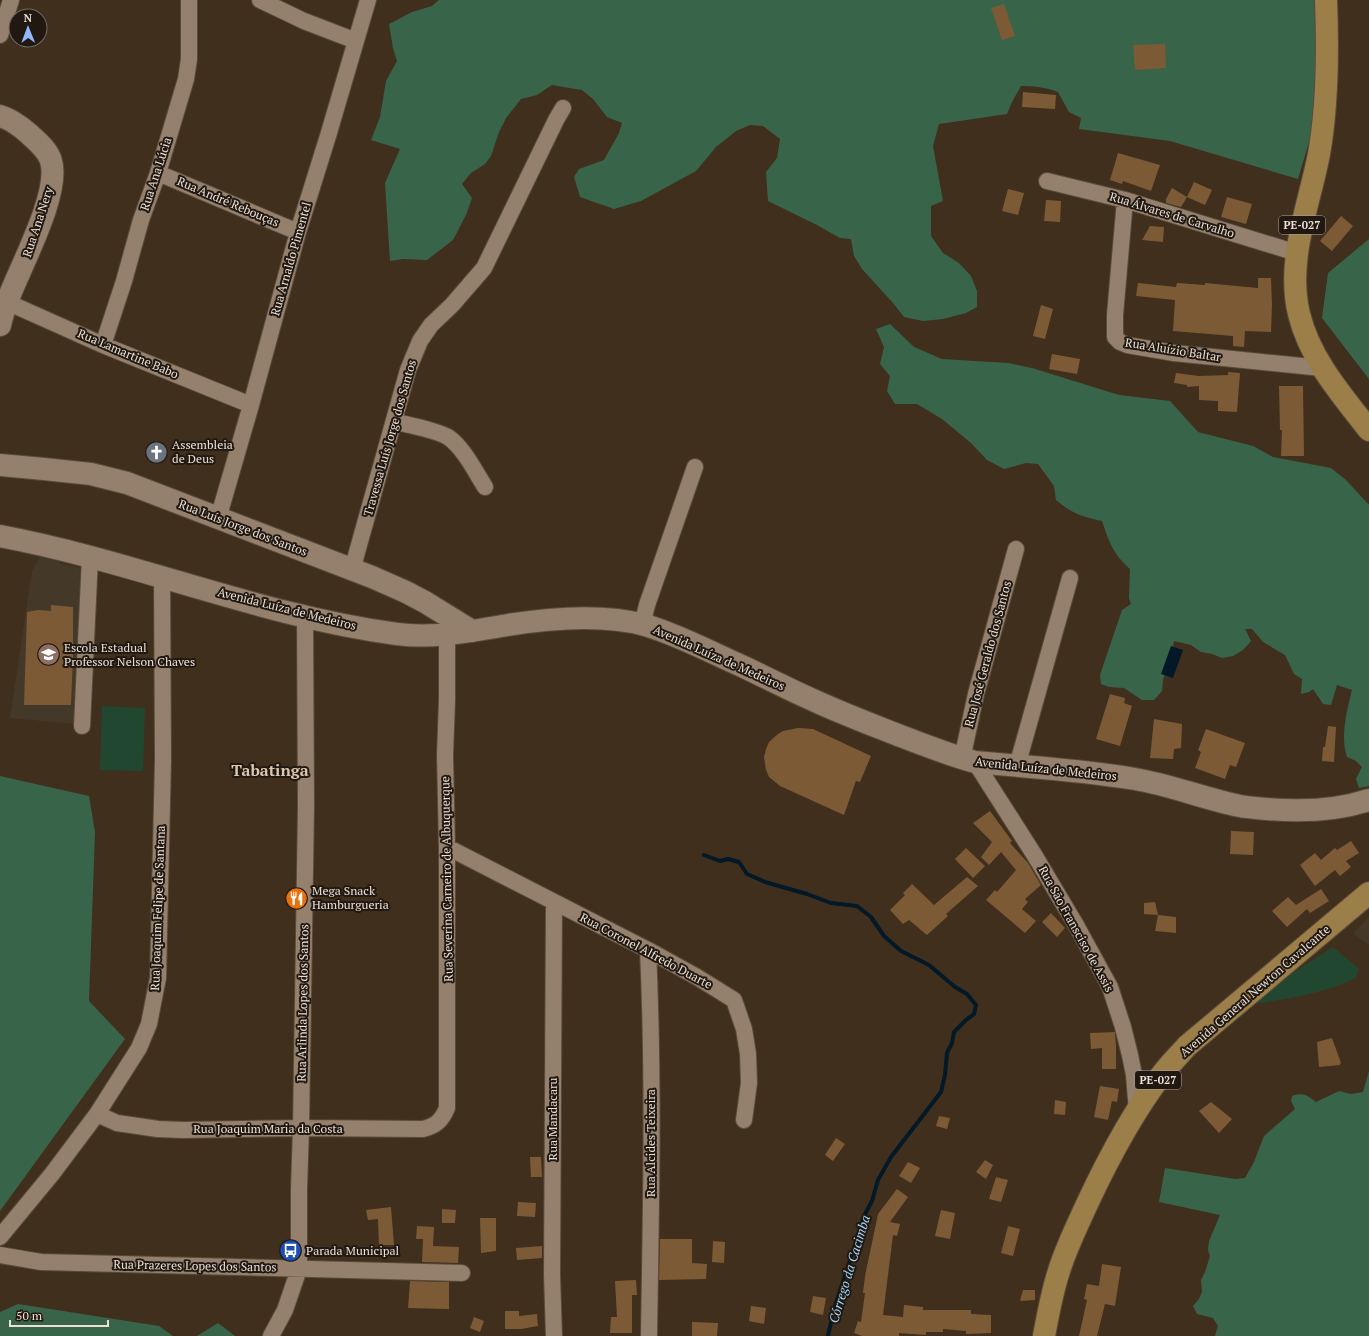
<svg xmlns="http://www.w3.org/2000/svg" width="1369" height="1336" font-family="'PT Serif',serif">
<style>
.education{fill:#443829}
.green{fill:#224731}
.forest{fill:#38654a}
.water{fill:#031927}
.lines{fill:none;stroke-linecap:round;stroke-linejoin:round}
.stream{stroke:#031927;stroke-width:4}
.building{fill:#7c5a36}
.street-casing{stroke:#594b3b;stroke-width:18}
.secondary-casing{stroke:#594b3b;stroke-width:24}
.primary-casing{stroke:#594b3b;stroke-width:24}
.street{stroke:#94806c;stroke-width:16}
.secondary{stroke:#94806c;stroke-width:22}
.primary{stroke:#9b7e48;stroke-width:22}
.labels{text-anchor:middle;stroke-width:4;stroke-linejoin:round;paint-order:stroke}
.shield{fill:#211911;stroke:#afa49a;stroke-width:1}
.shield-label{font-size:11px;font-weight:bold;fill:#ece0d5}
.street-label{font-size:12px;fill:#ece0d5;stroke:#211911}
.poi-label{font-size:12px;fill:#ece0d5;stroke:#211911;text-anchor:start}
.water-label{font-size:13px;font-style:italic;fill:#a1d8fe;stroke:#211911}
.district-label{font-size:16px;font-weight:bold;fill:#dcc7b1;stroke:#211911}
</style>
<rect width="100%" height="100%" fill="#402f1d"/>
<path class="education" d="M41,555L60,561V564L80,568L76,724L10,718L32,571Z
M1369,917V946L1353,933Z"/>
<path class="green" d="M102,706L145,708L143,771L100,770Z
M1333,947L1359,969L1356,978C1321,995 1280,1000 1241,1006Z"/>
<path class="forest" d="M439,0H1317V64L1314,125L1298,179L1170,141L1079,129L1081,118L1069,112L1058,92C1045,87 1034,86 1021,86L1012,102L1007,114L939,124L933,146L943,201L931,206V236L943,253L959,263L971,276L977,291V307L966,313L943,319L923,321L904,317L893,303L862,269L854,256L851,239L840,238L817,225L768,201L766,172L777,158L780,139L763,126L750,125L736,131L716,147L696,171L641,201L614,209L580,197L574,177L579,169L604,160L619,133L622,123L607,117L593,99L582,90L552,85L537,95L521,99L506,118L499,132L491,156L485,164L471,173L462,184L472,198L466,215L453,240L427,260L403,259L390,261L385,183L400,149L371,140L380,117L386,81L397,61L393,48L389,24L412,12L432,6Z
M1369,239V379L1322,318L1328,273Z
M890,324L914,347L942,359L1008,363L1032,368L1119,395L1170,401L1198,432L1253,446L1273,457L1331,468L1346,480L1369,505V786L1359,788L1356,779L1362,767L1356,761L1347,757C1340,737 1347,710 1352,690L1337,685L1331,705L1323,704L1313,689L1309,692L1301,694L1302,679L1294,674L1285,655L1263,642L1252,629H1245L1251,641L1243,650L1233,656L1222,658L1212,654L1201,652L1191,645L1174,641L1171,656L1163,680L1162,691L1154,700H1142L1124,688L1109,687L1101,684L1100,675L1122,610L1131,604L1129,598L1130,569C1113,554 1109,542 1102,521C1080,516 1073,514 1056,500L1054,486L1038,464L1026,463L1004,469L987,460L971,443L942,419L917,404H895L887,391L890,376L880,364L884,347L876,329Z
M0,776L89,796L95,832L89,1001L125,1039L0,1211Z
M1369,1071V1336H1215L1218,1326L1213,1318L1197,1314L1193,1306L1199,1299L1202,1292L1201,1280L1205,1272L1210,1256L1208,1250L1209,1241L1220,1215L1159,1202L1165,1168L1235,1179L1245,1178L1254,1162L1264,1136L1295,1109L1291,1101L1292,1096C1303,1092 1307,1095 1316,1102L1339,1091L1351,1094L1363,1092Z
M18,1304L159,1326L173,1336H177H0V1312Z
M218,1323L235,1336H197Z"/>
<path class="water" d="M1171,646L1183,650L1173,678L1161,674Z"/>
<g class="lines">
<path class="stream" d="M704,855L720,861L728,859L739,862L747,874L765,882L807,894L831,903L857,906L871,917L884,936L901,951L929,965L955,987L967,994L976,1005L974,1014L966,1020L954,1032L952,1043L947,1053L945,1075L941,1092L891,1157L878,1180L872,1201L863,1218L856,1242L834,1309L828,1336"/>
</g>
<path class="building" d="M1004,4L1015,36L1002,40L991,8Z
M1165,44L1166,68L1135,70L1133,45Z
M1023,92L1056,95L1055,109L1022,107Z
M1118,153L1160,165L1151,191L1123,181L1122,184L1110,180Z
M1194,182L1212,190L1205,205L1187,197Z
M1172,188L1187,197L1181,207L1166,203V199Z
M1008,189L1024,193L1018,215L1002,211Z
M1227,197L1252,204L1246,224L1221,217Z
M1046,200L1061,201L1060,222L1044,221Z
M1341,216L1353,226L1332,251L1320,241Z
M1150,226L1164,227L1163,242L1142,240Z
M1258,278H1271L1272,305L1271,332L1245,331L1244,347L1233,346V336L1173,331L1175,300L1136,296L1138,283L1176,287L1177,283L1205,285V283L1258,288Z
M1041,305L1053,309L1045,339L1033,336Z
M1052,354L1080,359L1077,374L1049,369Z
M1228,372L1240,373L1237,412L1218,411V401L1199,400V386L1187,387V385L1174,383L1176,373L1199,376L1228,375Z
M1279,386H1303L1304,456H1281L1282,430H1280Z
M51,605L73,607V657L71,705H24L27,612L38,610L51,611Z
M1110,694L1125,698L1124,703L1132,706L1120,746L1096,739Z
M1154,719L1182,724L1181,748L1174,749L1173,759L1150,758Z
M1328,726L1336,727L1334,762L1322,761L1323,747H1325Z
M798,728L813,729L871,756L860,782L856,781L844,815L780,786L769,777L766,770L764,757L766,749L769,742L778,734L783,731Z
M1206,729L1245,743L1236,767L1230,765L1225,779L1195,768L1201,752L1198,750Z
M990,811L1012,841L1010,843L1028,863L1041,885L1025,899L1028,902L1022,909L1036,921L1025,933L986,900L995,890L997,892L1016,870L1001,852L989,865L981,857L992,842L973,823Z
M1231,831L1254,832L1253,855L1230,854Z
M1351,841L1359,853L1346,861L1351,867L1340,876L1335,870L1315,886L1300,865L1315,853L1321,860L1335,848L1337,850Z
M966,848L985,866L973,878L955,859Z
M967,877L978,886L946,914L948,916L927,935L909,920L903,924L890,910L905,895L903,893L912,884L934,905Z
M1321,889L1329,901L1310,913L1307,909L1287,927L1272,911L1288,897L1296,905Z
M1155,902L1158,915L1144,914V903Z
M1051,913L1065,928L1057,937L1042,922Z
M1158,915L1176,917V933L1155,931Z
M1115,1032L1116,1047V1069H1102V1048L1091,1049L1090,1033Z
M1332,1038L1341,1063L1340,1064V1065L1319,1067L1317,1042Z
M1100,1086L1119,1089L1117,1102L1112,1101L1108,1120L1094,1117Z
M1055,1100L1066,1102L1065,1115L1054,1114Z
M1211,1102L1232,1119L1219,1133L1199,1111Z
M939,1116L950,1118L947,1129L936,1126Z
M836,1138L845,1144L833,1161L825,1155Z
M530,1157H541L542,1177H531Z
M985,1160L993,1165L986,1179L976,1172Z
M908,1162L920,1168L911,1183L899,1176Z
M996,1177L1008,1180L1001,1202L989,1199Z
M897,1189L908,1197L890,1222L900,1224L897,1236L893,1235L883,1315L903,1317L904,1305L923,1307V1310H971V1314L991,1315V1333L966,1334V1331L943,1329V1332H926V1335L899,1333V1336H862L854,1333L858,1321L861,1322L865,1293H863L865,1276L878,1214Z
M518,1202L536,1203L535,1217L517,1216Z
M391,1207L394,1245H379L378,1219L368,1220L366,1210Z
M442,1209L456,1210L455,1223H442Z
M941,1210L955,1213L950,1239L935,1236Z
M480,1218H496V1251L481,1253Z
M417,1226L434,1227L433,1246L459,1247L458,1263L422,1262L423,1239H416Z
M1008,1226L1020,1229L1013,1256L1001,1253Z
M660,1239H692V1263L707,1264L706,1279L659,1280Z
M713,1241L725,1242L724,1263L712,1262Z
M542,1246V1258L517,1260L516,1248Z
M1102,1264L1121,1267L1115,1306L1105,1304L1097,1336H1079L1087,1300L1084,1299L1087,1284L1099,1286Z
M636,1280L637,1295H632V1333H610L611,1317H617L615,1281Z
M410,1281L449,1282V1309L408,1308Z
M1023,1290H1035V1300L1020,1301Z
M813,1296L826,1298L823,1315L810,1312Z
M751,1306L766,1308L764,1324L749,1321Z
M505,1311H519V1316L537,1314L538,1326L521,1329H505Z
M474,1317L484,1321L480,1332L470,1328Z
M692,1322L718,1323L717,1336H692Z"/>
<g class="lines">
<defs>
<path id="street" d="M260,0L304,21L356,41
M0,35L11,0
M158,173L298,232
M1047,181L1125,200L1297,253
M1125,200L1115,315V337L1120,342L1127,345L1174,353L1322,368
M0,299L103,345L251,405
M103,345L124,281L141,220L158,173L186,79L189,59V0
M394,421C410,426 434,429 448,437C463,447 475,471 485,487
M218,519L251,405L298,232L328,136L368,0
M352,570L408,370L420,341L431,325L452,305L484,268L556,120L563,108
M642,625L647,605L695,467
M82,726L90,557
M962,759L976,694L1016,549
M975,762L1035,856L1076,925L1110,987L1123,1027L1130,1055L1134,1075L1137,1111
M1017,766L1070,578
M447,847L648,950L697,977L734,1000L744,1029L748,1054L749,1083L744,1120
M648,950C654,1079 651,1207 649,1336
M97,1114L117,1123L158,1129L183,1130L301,1128L423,1129C436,1126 442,1120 447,1108V847L445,755L447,700V634
M0,1237L52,1174L97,1114L139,1048L149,1024L158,978L159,933L163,760L162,578
M0,1255L41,1262L462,1273
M271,1336L285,1310L299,1269V1189L301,1128L306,806L305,616
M554,1336L552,1275L554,903"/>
<path id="secondary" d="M0,116C11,119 20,126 28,133C37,141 48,150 51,161C61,193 19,269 7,302C4,309 2,317 0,325
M0,465L44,469L91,474L127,483L372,577L406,592L425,602L472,631
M0,536C134,561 261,616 397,634C434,639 471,631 508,625C551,618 603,614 645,625C679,635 712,653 744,667C767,678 790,690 813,700C841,713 870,724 898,735C924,745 949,755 975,762C1028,767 1082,770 1135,779C1171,785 1205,799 1240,806C1249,808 1259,808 1267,809C1302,812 1336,811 1369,800"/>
<path id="primary" d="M1326,0C1328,51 1328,103 1319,154C1309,206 1286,260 1299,314C1310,359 1341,394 1369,430
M1044,1336C1048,1314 1052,1292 1059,1271C1066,1248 1077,1226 1087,1204C1108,1159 1132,1113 1163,1073C1170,1064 1179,1055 1187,1046L1369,893"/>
</defs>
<use href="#street" class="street-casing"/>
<use href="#secondary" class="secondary-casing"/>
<use href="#primary" class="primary-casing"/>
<use href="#street" class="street"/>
<use href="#secondary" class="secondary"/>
<use href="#primary" class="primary"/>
</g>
<defs>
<symbol id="church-disc" viewBox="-11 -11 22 22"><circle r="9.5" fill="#6b7280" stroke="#211911"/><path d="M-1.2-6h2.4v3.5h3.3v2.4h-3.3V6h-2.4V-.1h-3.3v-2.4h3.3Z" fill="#fff"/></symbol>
<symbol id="school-disc" viewBox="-11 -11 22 22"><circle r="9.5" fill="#8d6e63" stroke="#211911"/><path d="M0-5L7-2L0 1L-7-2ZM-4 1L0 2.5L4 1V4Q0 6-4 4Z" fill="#fff"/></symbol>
<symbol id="restaurant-disc" viewBox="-11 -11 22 22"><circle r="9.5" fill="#e8710a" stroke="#211911"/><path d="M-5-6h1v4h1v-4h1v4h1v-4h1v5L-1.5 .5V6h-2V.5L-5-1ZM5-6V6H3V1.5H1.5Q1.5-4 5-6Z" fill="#fff"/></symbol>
<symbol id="bus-disc" viewBox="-11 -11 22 22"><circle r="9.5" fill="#1a4fb4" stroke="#211911"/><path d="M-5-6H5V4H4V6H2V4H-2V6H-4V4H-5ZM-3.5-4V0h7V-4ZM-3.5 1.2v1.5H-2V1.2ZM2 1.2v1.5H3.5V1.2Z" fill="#fff"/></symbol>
</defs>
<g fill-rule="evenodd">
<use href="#church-disc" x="144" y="440" width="25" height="25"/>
<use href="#school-disc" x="36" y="642" width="25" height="25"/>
<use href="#restaurant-disc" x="284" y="886" width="25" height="25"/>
<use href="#bus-disc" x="278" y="1238" width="25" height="25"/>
</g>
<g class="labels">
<g class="shield">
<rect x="1279" y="216" width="46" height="18" rx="3"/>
<rect x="1135" y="1071" width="46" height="18" rx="3"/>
</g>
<g class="shield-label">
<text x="1302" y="229">PE-027</text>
<text x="1158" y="1084">PE-027</text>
</g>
<g class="street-label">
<text transform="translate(156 174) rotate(-72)" y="4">Rua Ana Lúcia</text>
<text transform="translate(228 202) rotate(23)" y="4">Rua André Rebouças</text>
<text transform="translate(1172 215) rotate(17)" y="4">Rua Álvares de Carvalho</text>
<text transform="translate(38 222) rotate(-72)" y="4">Rua Ana Nery</text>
<text transform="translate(291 259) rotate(-74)" y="4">Rua Arnaldo Pimentel</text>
<text transform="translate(1173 350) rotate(9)" y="4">Rua Aluízio Baltar</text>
<text transform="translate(128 354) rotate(23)" y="4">Rua Lamartine Babo</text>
<text transform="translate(390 438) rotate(-74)" y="4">Travessa Luís Jorge dos Santos</text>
<text transform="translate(243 528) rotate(21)" y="4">Rua Luís Jorge dos Santos</text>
<text transform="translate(287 609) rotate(14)" y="4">Avenida Luíza de Medeiros</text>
<text transform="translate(988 654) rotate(-75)" y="4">Rua José Geraldo dos Santos</text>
<text transform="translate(719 658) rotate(24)" y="4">Avenida Luíza de Medeiros</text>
<text transform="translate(1046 769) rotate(6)" y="4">Avenida Luíza de Medeiros</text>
<text transform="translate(447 879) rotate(-91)" y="4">Rua Severina Carneiro de Albuquerque</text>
<text transform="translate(158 908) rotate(-88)" y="4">Rua Joaquim Felipe de Santana</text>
<text transform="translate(1076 929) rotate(61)" y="4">Rua São Fransciso de Assis</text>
<text transform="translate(646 951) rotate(28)" y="4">Rua Coronel Alfredo Duarte</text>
<text transform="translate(1255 991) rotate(-41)" y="4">Avenida General Newton Cavalcante</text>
<text transform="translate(303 1003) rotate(-89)" y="4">Rua Arlinda Lopes dos Santos</text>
<text transform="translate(553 1119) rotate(-90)" y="4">Rua Mandacaru</text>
<text x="268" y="1133">Rua Joaquim Maria da Costa</text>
<text transform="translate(651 1143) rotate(-90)" y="4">Rua Alcides Teixeira</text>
<text transform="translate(195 1266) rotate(1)" y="4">Rua Prazeres Lopes dos Santos</text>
</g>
<g class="poi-label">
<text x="172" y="449">Assembleia<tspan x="172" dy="14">de Deus</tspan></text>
<text x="64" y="652">Escola Estadual<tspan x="64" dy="14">Professor Nelson Chaves</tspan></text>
<text x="312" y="895">Mega Snack<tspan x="312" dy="14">Hamburgueria</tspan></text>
<text x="306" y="1255">Parada Municipal</text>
</g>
<g class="water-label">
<text transform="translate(849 1269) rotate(-73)" y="5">Córrego da Cacimba</text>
</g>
<g class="district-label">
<text x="270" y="776">Tabatinga</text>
</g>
</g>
<g transform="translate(28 28) rotate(359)"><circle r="19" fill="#211911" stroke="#72695f"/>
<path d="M0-3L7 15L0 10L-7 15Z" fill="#92b7fd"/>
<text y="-6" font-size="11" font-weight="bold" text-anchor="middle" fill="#ece0d5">N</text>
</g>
<path d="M10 1320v6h98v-6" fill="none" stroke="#ece0d5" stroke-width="2"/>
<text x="16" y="1320" font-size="12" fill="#ece0d5" stroke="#211911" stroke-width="3" paint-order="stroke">50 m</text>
</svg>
